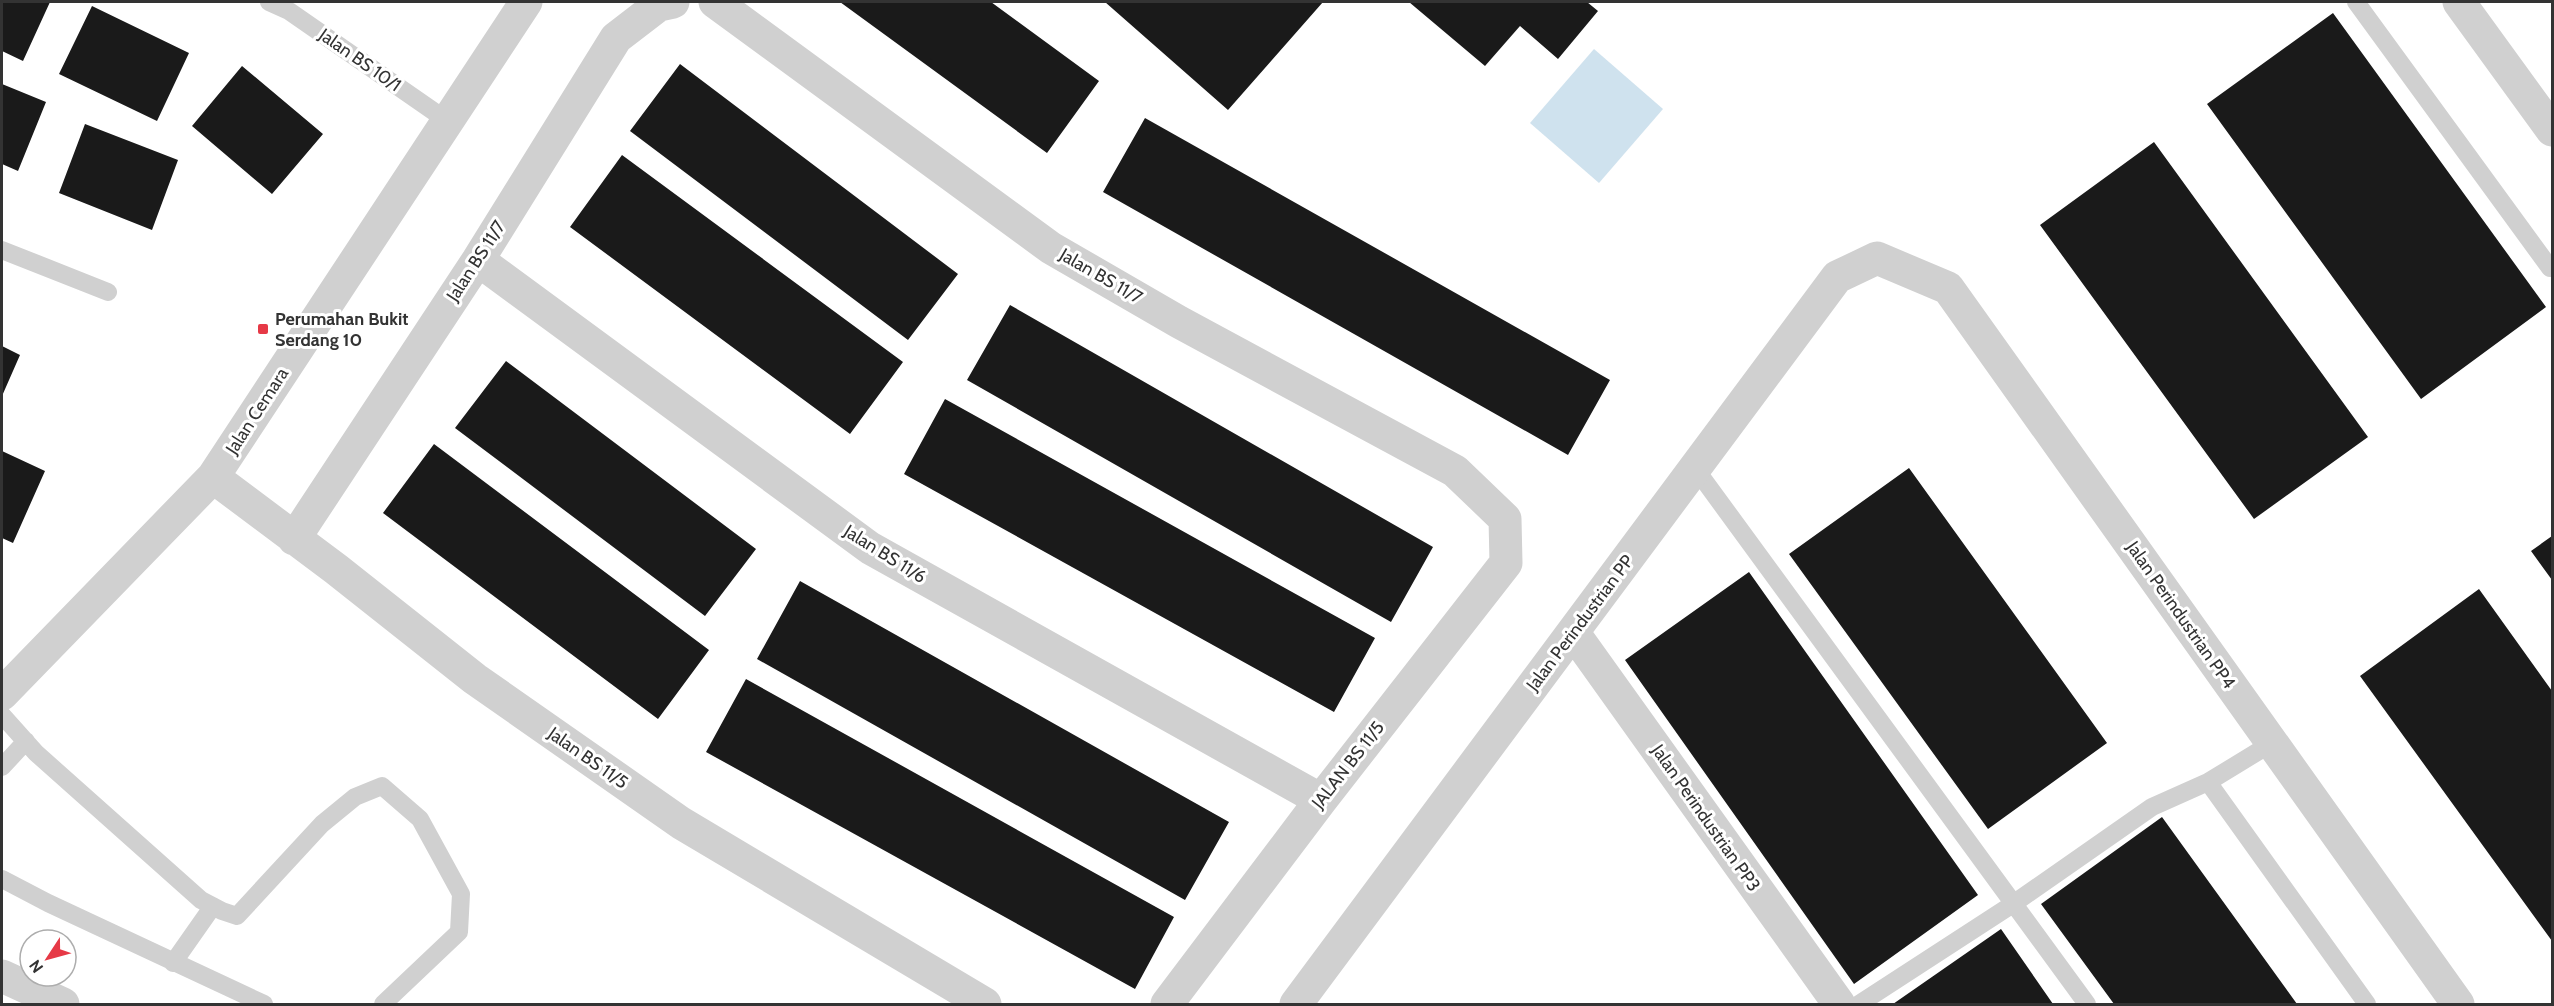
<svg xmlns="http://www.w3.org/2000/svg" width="2554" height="1006" font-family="Cabin,sans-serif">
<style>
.water{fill:#cfe2ee}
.building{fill:#1a1a1a}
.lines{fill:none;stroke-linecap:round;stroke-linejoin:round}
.lane{stroke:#d0d0d0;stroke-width:18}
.street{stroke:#d0d0d0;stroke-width:33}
.poi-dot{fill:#e63946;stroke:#fff;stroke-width:2}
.labels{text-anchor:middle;stroke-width:6;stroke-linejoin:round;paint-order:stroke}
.street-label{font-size:18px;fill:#333;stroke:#fff}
.poi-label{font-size:18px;font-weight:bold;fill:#333;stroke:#fff;text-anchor:start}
</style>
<rect width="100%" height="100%" fill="#fff"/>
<path class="water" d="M1594,49L1663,109L1599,183L1530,123Z"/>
<path class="building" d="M2,2H50L23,61L2,51Z
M840,2H991L1099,81L1047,153Z
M1105,2H1323L1228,110Z
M1409,2H1587L1598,11L1558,59L1520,26L1485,66Z
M92,6L189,53L157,121L59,74Z
M2333,13L2546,307L2421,399L2207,104Z
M680,64L958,274L908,340L630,131Z
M242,66L323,134L272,194L192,126Z
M2,84L46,102L18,171L2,164Z
M1145,118L1610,380L1568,455L1103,192Z
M85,124L178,160L152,230L59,193Z
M2154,142L2368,437L2254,519L2040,225Z
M622,155L903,362L850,434L570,227Z
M1010,305L1433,547L1391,622L967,380Z
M2,346L20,355L2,396Z
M506,361L756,549L705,616L455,428Z
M945,399L1375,638L1334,712L904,474Z
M434,444L709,650L658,719L383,513Z
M2,451L45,471L13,543L2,538Z
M1909,468L2107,743L1988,829L1789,554Z
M2552,536V580L2531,551Z
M1749,572L1978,895L1854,984L1625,660Z
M800,581L1229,822L1185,900L757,659Z
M2479,589L2552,691V941L2360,676Z
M746,679L1174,917L1135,989L706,752Z
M2162,817L2297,1004H2114L2041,904Z
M2001,929L2053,1004H1893Z"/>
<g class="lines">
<path class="lane" d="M269,2L289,11L449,122
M2356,2L2550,268H2552
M2,250L108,292
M1695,468L2087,1004
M2,715L36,753L201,900L222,911L237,916L322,824L355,797L382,786L420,819L461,894L459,932L383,1004
M2,767L26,741
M2208,782L2367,1004
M2,879L48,903L264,1004
M173,963L213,906
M1859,1004L2013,904L2152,807L2208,782L2272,743"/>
<path class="street" d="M715,2L1051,248L1179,322L1455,471L1505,519L1506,563L1321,800L1167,1004
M2459,2L2552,130
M478,260L870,548L1321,800
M213,477L336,569L475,679L681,823L985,1004
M294,539L478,260L616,38L659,5L673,2
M1573,632L1839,1004
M2,694L213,477L526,2
M2,976L63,1004
M1296,1004L1837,277L1877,258L1948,288L2458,1004"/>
</g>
<rect class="poi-dot" x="257" y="323" width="12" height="12" rx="3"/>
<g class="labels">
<g class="street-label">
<text transform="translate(360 60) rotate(35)" y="6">Jalan BS 10/1</text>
<text transform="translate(476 261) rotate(-57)" y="6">Jalan BS 11/7</text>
<text transform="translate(1101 276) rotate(30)" y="6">Jalan BS 11/7</text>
<text transform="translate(257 411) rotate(-57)" y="6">Jalan Cemara</text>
<text transform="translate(885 554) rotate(32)" y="6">Jalan BS 11/6</text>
<text transform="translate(2181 615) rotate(55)" y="6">Jalan Perindustrian PP4</text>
<text transform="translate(1580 623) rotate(-53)" y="6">Jalan Perindustrian PP</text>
<text transform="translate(588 758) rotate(35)" y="6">Jalan BS 11/5</text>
<text transform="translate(1348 765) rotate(-52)" y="6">JALAN BS 11/5</text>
<text transform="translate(1706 818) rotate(55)" y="6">Jalan Perindustrian PP3</text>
</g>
<g class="poi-label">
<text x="275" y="325">Perumahan Bukit<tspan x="275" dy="21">Serdang 10</tspan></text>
</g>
</g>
<rect width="2554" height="1006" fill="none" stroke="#333333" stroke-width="6"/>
<g transform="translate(48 958) rotate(234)"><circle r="28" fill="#ffffff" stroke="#adadad" stroke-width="1.5"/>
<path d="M0-4.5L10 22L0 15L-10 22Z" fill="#e63946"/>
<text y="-9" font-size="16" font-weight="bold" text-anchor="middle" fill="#333333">N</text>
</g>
</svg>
